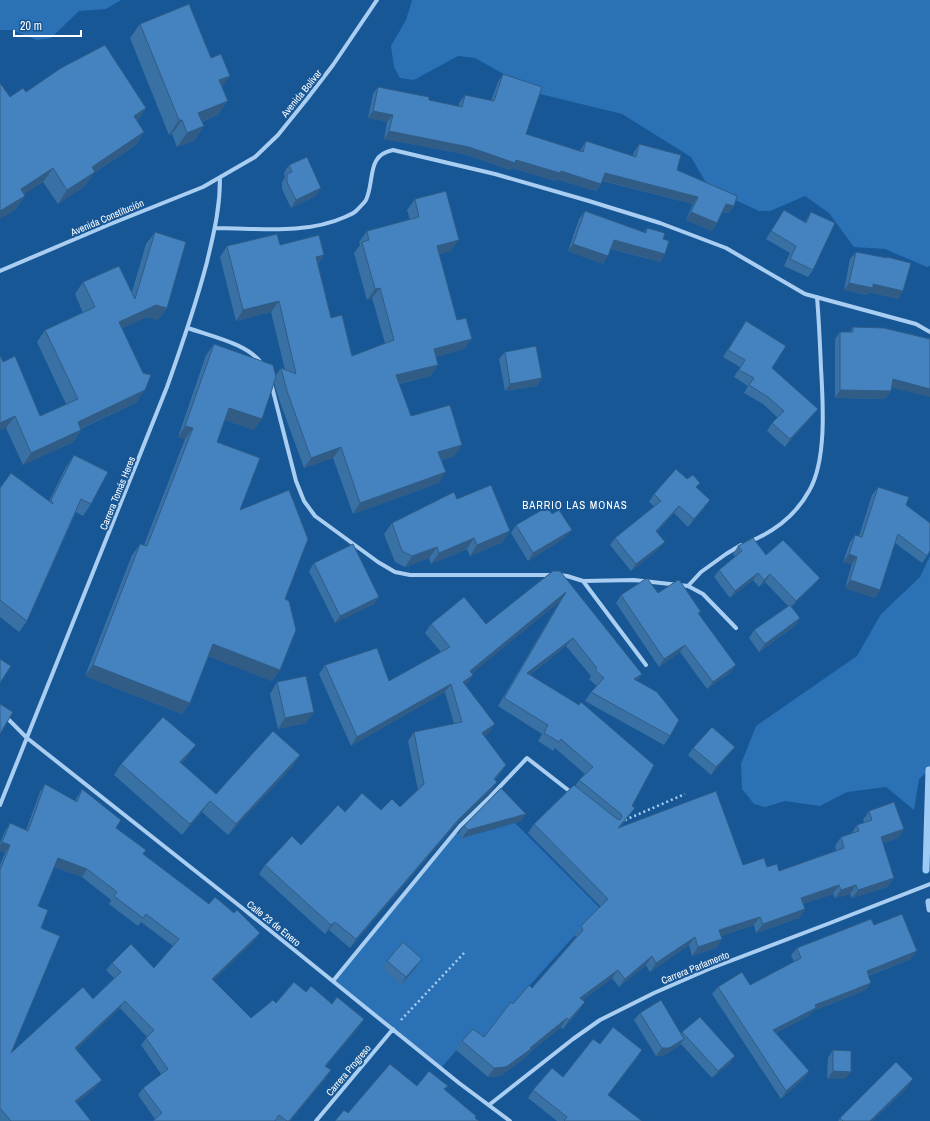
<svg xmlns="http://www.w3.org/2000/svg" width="930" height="1121" font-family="'Archivo Narrow',sans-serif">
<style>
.green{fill:#2a72b5}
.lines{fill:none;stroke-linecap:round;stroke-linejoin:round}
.stream{stroke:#9ccaf4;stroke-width:7}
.path{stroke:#a9cef1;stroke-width:2.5;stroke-dasharray:2 3;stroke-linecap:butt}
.minor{stroke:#a9cef1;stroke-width:4}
.wall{fill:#3a71a4;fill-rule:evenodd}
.shaded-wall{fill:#305c86}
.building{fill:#4483bf;stroke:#305c86;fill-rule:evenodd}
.labels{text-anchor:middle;stroke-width:4;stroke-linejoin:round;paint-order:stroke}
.street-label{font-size:10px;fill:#fff;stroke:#175796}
.neighbourhood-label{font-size:11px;letter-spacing:1px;fill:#fff;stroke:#175796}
</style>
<rect width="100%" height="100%" fill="#175796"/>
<path class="green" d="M0,0H121L106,9L79,11L51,38L37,40L12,30H0Z
M412,0H930V266L927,267L885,249L854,247L829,213L805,196L770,211H759L718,192L705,181L691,157L622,114L540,94L475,58L458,56L414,80L400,78L394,67L391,46L406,20Z
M930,556V769L919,779L914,810L886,787L847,792L820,806L785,801L765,807L754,804L742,789L741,764L756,726L857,656L881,614L920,577Z
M515,823L601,909L575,935L522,994L486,1042L467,1038L441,1068L333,981L456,832L462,838Z"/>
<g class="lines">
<path class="stream" d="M926,870L929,770
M929,902L930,909"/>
<path class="path" d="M625,820L685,794
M401,1020L465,952"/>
<path class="minor" d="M215,228C258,228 305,235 345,217C349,215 353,214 356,211C359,208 364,203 366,200C375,181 366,155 393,150L495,174L589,201L660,223L726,248L805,294L916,324L930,332
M0,271L108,225L203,187L255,157L278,135L307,99L333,65L377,0
M188,328C210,336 249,344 262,364
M271,383L296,481L304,501L315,516L378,562L395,572L410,575H553
M749,542C773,532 796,515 809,491C827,461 823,402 821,368C820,344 819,321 817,297
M559,575L567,576L583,581L646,665
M583,581L634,580L688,586L703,594L736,628
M688,586L701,572L726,554L741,545
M0,711L27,738L241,907L459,1083L510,1121
M0,805L167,387C182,345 196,304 207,262C214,232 220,209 220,178
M333,981L460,826L490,797L527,758L572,793
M489,1105L573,1039L600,1020L654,993L709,969L830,923L930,884
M316,1121L393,1029"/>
</g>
<path class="wall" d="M140,24L222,87L218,115L202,122L204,126L194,141L177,147L172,134L169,135L130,38Z
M503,74L526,134L580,151L581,149L586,141L633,156L634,152L639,144L677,170L734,206L729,213L722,212L717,223L712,231L686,220L693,204L602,181L601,184L596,191L556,179L555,181L512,168L510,170L464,154L384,139L387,122L368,118L373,94L378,87L429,100L459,106V103L465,95L491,101L498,82Z
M26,92L146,108L137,121L144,132L135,146L94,173L85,186L58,204L43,182L24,194L25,196L15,210L10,97Z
M289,165L316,196L291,208L282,189V182L285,177L284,173Z
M415,199L451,251L439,254L464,349L436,357L438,365L430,376L399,384L411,416L455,456L441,460L439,483L353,514L333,458L304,468L280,402L274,383L254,430L225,420L217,442L240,510L285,599L280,670L272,681L208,656L190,703L182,714L85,676L132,555L140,544L144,545L185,439L178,437L206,355L214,344L276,375L281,368L285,370L271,312L236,321L220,257L227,246L280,245L324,255L318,264L331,318L352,356L385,343L372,298L367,300L354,253L360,245L359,242L367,231L410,220L407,210Z
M784,210L805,222L811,212L813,270L808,277L784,266L790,253L766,239Z
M585,211L644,232L647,228L663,239L665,254L660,262L611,249L603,264L568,251L579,219Z
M155,232L167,308L158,320L147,317L122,328L143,373L137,402L81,429V430L73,442L23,465L6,428L3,362L40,416L66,404L37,342L45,330L83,313L75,294L83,282L132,292L146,244Z
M856,252L886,258L887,257L903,291L898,299L870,292L867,295L844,290L850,259Z
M746,321L772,368L812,416L785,447L767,431L772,423L778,418L763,404L744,393L748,386L734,377L740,367L723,357Z
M853,327L891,388V391L885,399L835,398V339L840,332H850Z
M505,352L542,378L537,386L505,391L499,359Z
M74,455L91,504L83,516L76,512L27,621L19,632L0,617V488L49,501L66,467Z
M878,487L906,505L930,552L922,563L895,543L880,590L875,598L845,588L852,564L843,562L850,542L855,535L859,536L872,495Z
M697,488L705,507L688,527L674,513L657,532L659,549L631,571L610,545L615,538L654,506L649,502L654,494Z
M457,499L503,542L470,556L467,549L431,564L429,558L405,567L395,562L384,534L392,523Z
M552,514L566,537L528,561L511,533L516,525Z
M738,546L766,555L814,585L791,607L800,618L795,626L759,652L749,638L754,630L788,606L765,582L759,587L753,580L730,598L714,577L719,570L735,557L733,554Z
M314,563L379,597L374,604L335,623L309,571Z
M553,571L642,674L637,681L670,736L664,745L585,701L591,692L597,686L589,679L591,676L566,646L530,675L632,806L635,808L628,817L620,827L743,865L767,867L779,871L836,851L835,846L841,837L851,834L857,825L864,823L863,820L869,811L904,829L898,838L883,843L888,887L852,898L850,894L835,898L833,894L803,904L805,909L799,918L756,933L754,925L721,936L722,939L716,948L692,956L689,945L650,972L646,965L619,987L612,978L583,1000L579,1011L563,1029L561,1027L529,1053L525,1058L500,1076L488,1077L456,1050L462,1041L484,1037L513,1004L532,988L576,937L575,935L581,926L601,907L528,833L534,824L575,786L579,780L585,774L555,748L553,751L538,741L542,734L498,706L560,601L472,673L473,675L467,684L465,685L489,733L484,736L506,765L495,780L491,791L453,828L350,948L329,930L325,934L259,874L265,865L301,845L345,812L381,810L400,807L418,790L408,741L414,732L454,724L445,692L351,746L319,674L325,665L389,681L441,652L425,633L431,624H486Z
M658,593L701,612L699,614L731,672L707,689L680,652L659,667L616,603L621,595Z
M277,682L306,723L278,729L270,694Z
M735,747L711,775L688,755L693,748Z
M300,755L293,766L228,835L202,812L182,835L114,775L121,764L188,756L181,764L216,794Z
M45,784L75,801L77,797L82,789L116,828L143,854L209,904L234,913L260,933L254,941L213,980L251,1018L276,1003L306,992L364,1019L359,1027L326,1066V1078L290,1121H153L155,1119L138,1095L143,1088L161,1074L141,1045L147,1037L120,1008L76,1049L96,1087L77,1103L91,1121H0V865L5,853L0,851V843L5,831L10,823L26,830L40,792ZM54,867L82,877L111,900L109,904L138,926L141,922L173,946L154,968L112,963L106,970L114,978L93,999L11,1053L41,928L38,906Z
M526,814L521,821L462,838L458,834L464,826Z
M874,925L911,959L868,976L866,990L813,1011L810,1015L776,1033L809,1071L804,1078L781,1099L712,994L718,987L750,985L794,962L791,955L797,948Z
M387,961L417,966L401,985L382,968Z
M640,1013L681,1034L682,1032L730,1063L712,1078L681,1044L679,1046L663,1056H656L634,1020Z
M600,1044L637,1058L608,1095L642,1121H557L528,1098L533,1090L563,1077Z
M833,1050L845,1079H827L828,1058Z
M908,1087L872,1121H838L840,1118Z"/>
<path class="shaded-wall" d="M230,76L220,90L219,80Z
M228,101L218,115L188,127L198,113Z
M146,108L136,122L134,116Z
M373,111L393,115L387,122L368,118Z
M179,120H182L172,134L169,135Z
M204,126L194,141L177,147L187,133Z
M389,131L469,147L516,160L561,171L601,184L596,191L556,179L555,181L512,168L510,170L464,154L384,139Z
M144,132L135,146L94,173L85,186L58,204L67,190L92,167Z
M53,168L43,182L11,203L21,189Z
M605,173L698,197L693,204L600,180Z
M321,188L316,196L291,208L296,200Z
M25,196L15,210L0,219V211Z
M726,204L734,206L729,213L721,211Z
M691,212L717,223L712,231L686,220Z
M459,240L451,251L429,257L437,246Z
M614,240L665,254L660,262L609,248Z
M573,244L608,256L603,264L568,251Z
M324,255L316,266V257Z
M849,283L873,284L903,291L898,299L870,292L867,295L844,290Z
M380,288L372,298L367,300L375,289Z
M279,301L271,312L236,321L243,310Z
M156,305L167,308L158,320L147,317L110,334L119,322Z
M472,339L464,349L426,360L434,349Z
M438,365L430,376L388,386L396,375Z
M542,378L537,386L505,391L510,384Z
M893,379L930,389V397L888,387Z
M145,390L137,402L69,434L78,422Z
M840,390L891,391L885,399L835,398Z
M229,408L262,419L254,430L222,419Z
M818,409L812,416L785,447L790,439Z
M15,416L6,428L0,431V423Z
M185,426L193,428L185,439L178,437Z
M81,430L73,442L23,465L31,453Z
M462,445L455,456L431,463L438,452Z
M341,447L333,458L304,468L311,458Z
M446,472L439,483L353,514L360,503Z
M710,500L705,507L688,527L694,519Z
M679,506L674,513L651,538L656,531Z
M572,530L566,537L528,561L533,553Z
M510,531L503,542L470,556L477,545Z
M474,538L467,549L431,564L439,553Z
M665,542L659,549L631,571L636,564Z
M437,547L429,558L405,567L412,556Z
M849,554L857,557L852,564L843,562Z
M758,573L753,580L730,598L735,591Z
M770,574L765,582L759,587L764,580Z
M820,578L814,585L790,608L796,601Z
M850,580L880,590L875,598L845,588Z
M566,592L560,601L464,680L470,671Z
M379,597L374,604L335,623L340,616Z
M800,618L795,626L759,652L765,644Z
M573,638L566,646L521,682L527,673Z
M213,644L280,670L272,681L205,655Z
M685,645L680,652L659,667L664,659Z
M93,665L190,703L182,714L85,676Z
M736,665L731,672L707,689L713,682Z
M642,674L636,682L634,679Z
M473,675L467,684L457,691L463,682Z
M451,684L445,692L351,746L357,737Z
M314,712L306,723L278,729L285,718Z
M495,724L489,733L476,742L482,733Z
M196,745L188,756L172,773L180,762Z
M735,747L711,775L716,767Z
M300,755L293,766L228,835L236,824Z
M506,765L500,774L488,787L494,779Z
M497,782L491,791L453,828L350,948L356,939L459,819Z
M210,801L202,812L182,835L190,824Z
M635,808L628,817L612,836L618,828Z
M526,814L521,821L462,838L468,830Z
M904,829L898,838L875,846L881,837Z
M2,842L10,845L5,853L0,851V845Z
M58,858L87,869L82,877L52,866Z
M894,878L888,887L852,898L858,890Z
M839,885L833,894L795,907L801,898Z
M856,885L850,894L835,898L841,890Z
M805,909L799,918L756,933L763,924Z
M760,917L754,925L713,939L719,930Z
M335,922L329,930L325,934L331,925Z
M260,933L254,941L207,987L212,979Z
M695,937L689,945L650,972L656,963Z
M722,939L716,948L692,956L698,947Z
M917,951L911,959L861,978L867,971Z
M652,956L646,965L619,987L625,979Z
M422,959L417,966L401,985L406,977Z
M618,970L612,978L574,1007L580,998Z
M871,983L866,990L813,1011L810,1015L768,1037L773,1030L815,1005Z
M125,1001L120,1008L70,1056L75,1048Z
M585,1002L579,1011L563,1029L569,1020Z
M567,1018L561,1027L529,1053L525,1058L500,1076L488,1077L494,1068L530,1048Z
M364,1019L359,1027L320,1073L325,1066Z
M684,1039L679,1046L663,1056H656L662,1048Z
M642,1050L637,1058L602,1103L608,1095Z
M735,1056L730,1063L712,1078L718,1071Z
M331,1070L326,1078L290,1121H289Z
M809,1071L804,1078L781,1099L786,1091Z
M833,1071L851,1072L845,1079H827Z
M913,1079L908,1087L872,1121H870Z
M102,1080L96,1087L70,1109L75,1101Z"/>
<path class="building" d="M189,4L211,58L221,54L230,76L219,80L228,101L198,113L204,126L187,133L182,120H179L140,24Z
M105,45L146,108L134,116L144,132L92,167L95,172L67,190L53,168L21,189L25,196L0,211V83L10,97L23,88L26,92L61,68Z
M503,74L542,87L526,134L583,152L586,141L636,157L639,144L681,155L677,170L737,196L734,206L726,204L717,223L691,212L698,197L605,173L601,184L561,171L560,173L516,160L515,163L469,147L389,131L393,115L373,111L378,87L429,97V100L462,107L465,95L494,101Z
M307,157L321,188L296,200L287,182V174L292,172L289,165Z
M446,191L459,240L437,246L457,320L466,318L472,339L434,349L438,365L396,375L411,416L450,405L462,445L438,452L446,472L360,503L341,447L311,458L287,391L281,368L296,374L279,301L243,310L227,246L277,234L280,245L319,235L324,255L316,257L331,318L342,315L352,356L394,340L380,288L375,289L362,242L369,240L367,231L419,217L415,199Z
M784,210L806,223L811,212L835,223L813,270L790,259L796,246L771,231Z
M585,211L646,233L647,228L665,233L663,239L669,241L665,254L614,240L608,256L573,244Z
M155,232L186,242L167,308L156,305L119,322L143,373L151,375L145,390L78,422L81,430L31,453L15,416L0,423V355L3,362L15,356L40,416L78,399L45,330L95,307L83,282L119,266L135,299Z
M856,252L887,258V257L911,263L903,291L873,284V288L849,283Z
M746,321L786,346L772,368L818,409L790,439L772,423L784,411L768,397L749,385L754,378L739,370L745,360L728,350Z
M853,327L884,328L930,339V389L893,379L891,391L840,390V332H853Z
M214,344L273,365L276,377L262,419L229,408L217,442L260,458L240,510L289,490L308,539L285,599L289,601L296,630L280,670L213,644L190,703L93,665L140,544L147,546L193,428L185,426Z
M536,346L542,378L510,384L505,352Z
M74,455L108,472L91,504L81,499L27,621L0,600V488L11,473L53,504L51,500Z
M676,469L687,479L693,475L700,483L696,487L710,500L694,519L679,506L656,531L665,542L636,564L615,538L661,501L654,494Z
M491,485L510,531L477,545L474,538L439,553L437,547L412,556L402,551L392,523L454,492L457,499Z
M878,487L909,497L906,505L930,523V551L927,556L898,534L880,590L850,580L857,557L849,554L855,535L862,537Z
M547,507L552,514L559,510L572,530L533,553L516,525Z
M753,538L766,555L783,540L820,578L796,601L770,574L764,580L758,573L735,591L719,570L742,551L738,546Z
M353,544L379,597L340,616L314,563Z
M553,571H560L642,674L634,679L657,692L679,720L670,736L591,692L604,678L595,670L597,668L573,638L527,673L579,705L581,702L654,765L632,806L635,808L618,828L716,791L743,865L764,858L767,867L777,864L779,871L844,848L841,837L859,831L857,825L872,820L869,811L894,802L904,829L881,837L894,878L858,890L856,885L841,890L839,885L801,898L805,909L763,924L760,917L719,930L722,939L698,947L695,937L656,963L652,956L625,979L618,970L580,998L585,1002L569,1020L567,1018L530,1048L531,1049L506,1067L494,1068L462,1041L473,1029L484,1037L511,1002L513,1004L529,985L532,988L583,930L581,926L608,899L534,824L574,785L617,819L620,820L622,817L621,814L579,780L593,767L561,739L559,742L544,733L548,725L504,698L566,592L470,671L473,675L463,682L495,724L482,733L506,765L494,779L497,782L459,819L356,939L335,922L331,925L265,865L292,836L301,845L338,805L345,812L362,793L381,810L392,799L400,807L424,784L414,732L462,722L451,684L357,737L325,665L377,648L389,681L450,647L431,624L464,597L486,624Z
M647,578L658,593L678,580L680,581L701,612L698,613L736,665L713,682L685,645L664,659L621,595Z
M790,605L800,618L765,644L754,630Z
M0,659L11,666L0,683Z
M306,676L314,712L285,718L277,682Z
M0,704L13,712L0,734Z
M163,717L196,745L180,762L216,794L273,731L300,755L236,824L210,801L190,824L121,764Z
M712,727L735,747L716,767L693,748Z
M45,784L77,802L82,789L121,820L116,828L146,850L143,854L209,904L215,897L234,913L237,910L260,933L212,979L251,1018L273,1000L276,1003L294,982L306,992L311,986L332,1004L337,997L364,1019L325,1066L331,1070L289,1121H287L279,1115L275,1121H153L162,1113L143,1088L168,1069L146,1038L154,1030L125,1001L75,1048L102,1080L75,1101L91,1121H11L0,1108V870L10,845L2,842L10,823L28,831ZM58,858L87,869L117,892L114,896L143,918L146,914L179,939L154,968L131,944L112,963L121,972L93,999L83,987L11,1053L60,936L41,928L48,910L38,906Z
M501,788L526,814L468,830L464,826Z
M902,914L917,951L867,971L871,983L815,1005L816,1008L773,1030L809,1071L786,1091L718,987L742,972L750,985L801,958L797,948L871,919L874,925Z
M403,942L422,959L406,977L387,961Z
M661,1000L684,1039L669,1048H662L640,1013Z
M700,1017L735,1056L718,1071L682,1032Z
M613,1027L642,1050L608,1095L642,1121H564L567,1117L533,1090L552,1068L563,1077L593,1039L600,1044Z
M833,1050L851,1051V1072L833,1071Z
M896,1062L913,1079L870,1121H843L840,1118Z
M390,1064L417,1086L429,1071L448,1086L444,1089L476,1116L475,1118L479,1121H335L344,1110L348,1113Z"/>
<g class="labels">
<g class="street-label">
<text transform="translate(301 93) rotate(-51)" y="4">Avenida Bolívar</text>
<text transform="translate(107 217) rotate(-23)" y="4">Avenida Constitución</text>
<text transform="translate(117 493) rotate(-68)" y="4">Carrera Tomás Heres</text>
<text transform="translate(274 923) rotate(39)" y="4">Calle 23 de Enero</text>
<text transform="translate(695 967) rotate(-22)" y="4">Carrera Parlamento</text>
<text transform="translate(348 1070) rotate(-50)" y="4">Carrera Progreso</text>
</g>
<g class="neighbourhood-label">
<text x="575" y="509">BARRIO LAS MONAS</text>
</g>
</g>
<path d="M14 30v6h67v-6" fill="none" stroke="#ffffff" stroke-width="2"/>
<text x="20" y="30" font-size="12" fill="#ffffff" stroke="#175796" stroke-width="3" paint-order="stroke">20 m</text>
</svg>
